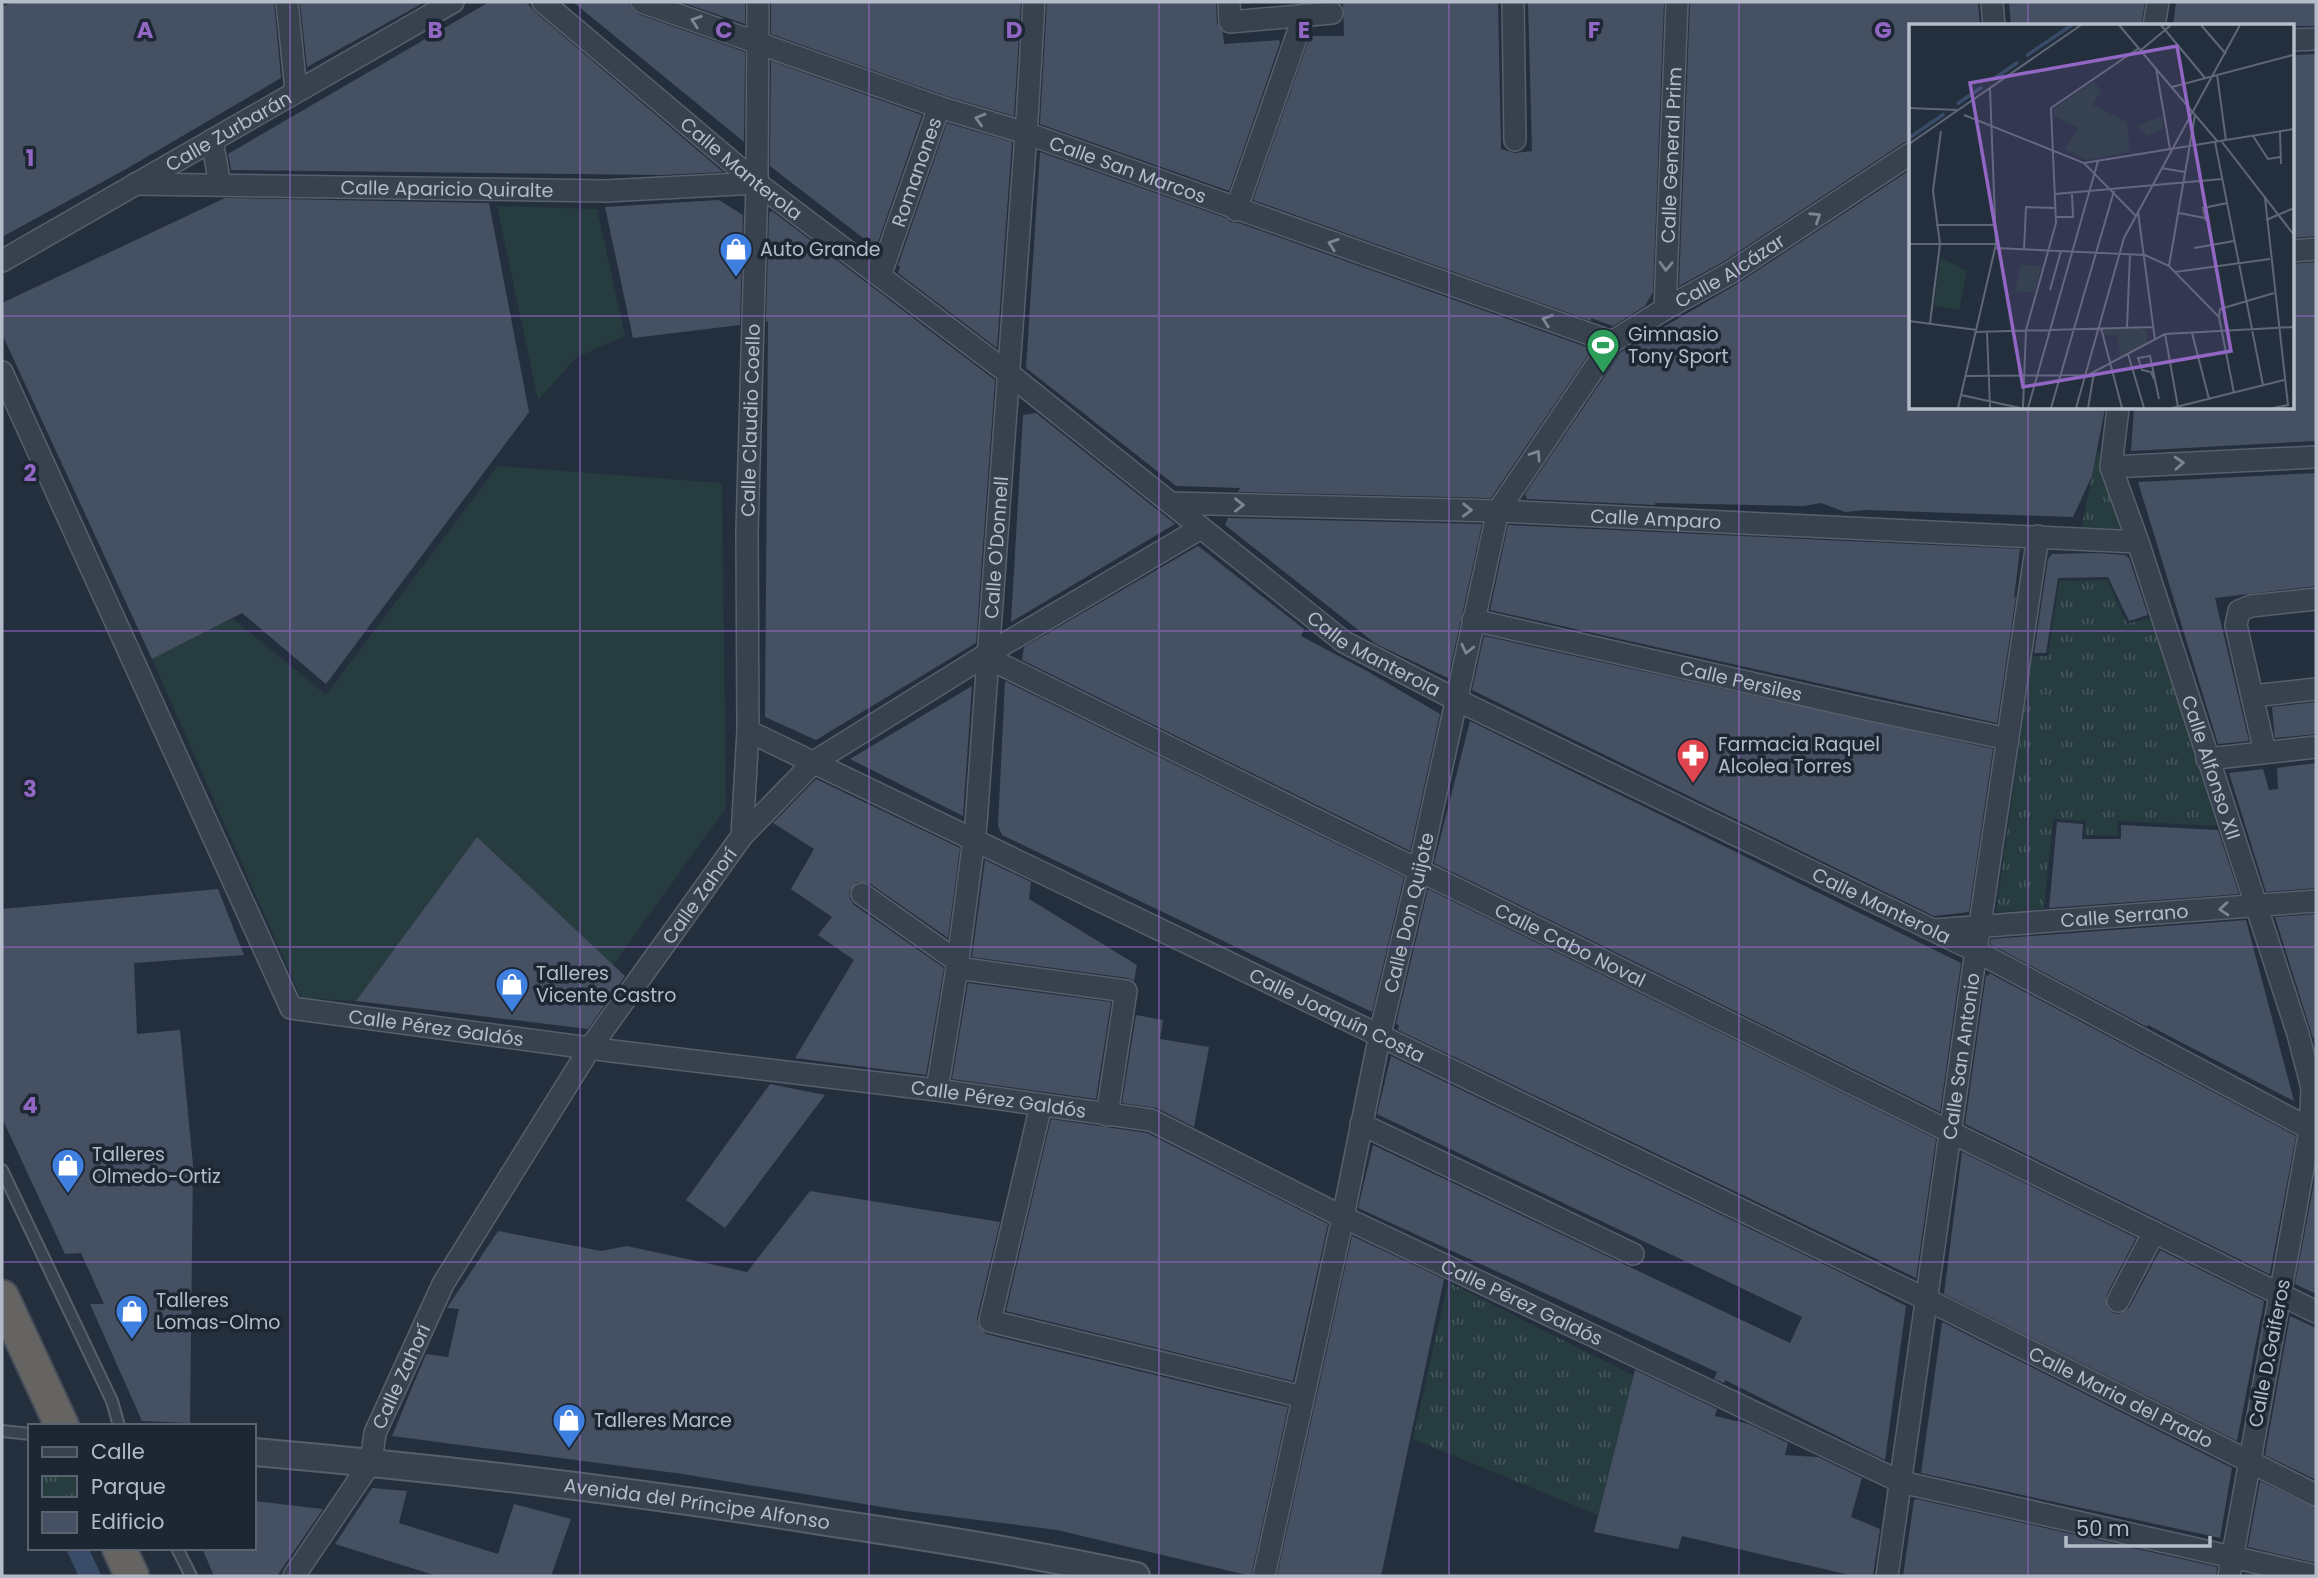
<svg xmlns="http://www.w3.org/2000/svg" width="2318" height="1578" font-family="Poppins,sans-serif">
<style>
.green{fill:#263c3f}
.park{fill:url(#park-tufts)}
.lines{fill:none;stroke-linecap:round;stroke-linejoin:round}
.canal{stroke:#394c67;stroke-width:21}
.building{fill:#455162}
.service-casing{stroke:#565f6c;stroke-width:14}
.minor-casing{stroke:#565f6c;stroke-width:24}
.tertiary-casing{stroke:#565f6c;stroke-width:30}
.trunk-casing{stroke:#434c59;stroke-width:37}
.service{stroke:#38414e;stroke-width:10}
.minor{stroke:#38414e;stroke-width:21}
.tertiary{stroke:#38414e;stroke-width:26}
.trunk{stroke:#656462;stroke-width:33}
.oneway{stroke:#7c8592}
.grid{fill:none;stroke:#9266c3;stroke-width:2;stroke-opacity:0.55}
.labels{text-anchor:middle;stroke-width:7;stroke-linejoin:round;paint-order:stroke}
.street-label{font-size:19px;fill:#b4bcc9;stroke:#1d2633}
.poi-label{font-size:19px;fill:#b4bcc9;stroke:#1d2633;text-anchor:start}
.inset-river{fill:none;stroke:#394c67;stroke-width:3.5}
.inset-road{fill:none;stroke:#5e6776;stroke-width:2}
.view{fill:#9266c3;fill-opacity:0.15;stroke:#9266c3;stroke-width:3.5}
.inset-edge{fill:none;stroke:#b4bcc9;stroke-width:3.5}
.grid-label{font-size:23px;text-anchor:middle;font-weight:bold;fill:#9266c3;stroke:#1d2633;stroke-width:7;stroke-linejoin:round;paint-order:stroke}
</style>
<defs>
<pattern id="park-tufts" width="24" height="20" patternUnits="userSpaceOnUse" patternTransform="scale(1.75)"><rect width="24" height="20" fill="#263c3f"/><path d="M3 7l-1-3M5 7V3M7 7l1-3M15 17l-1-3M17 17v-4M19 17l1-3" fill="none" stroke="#435659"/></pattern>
</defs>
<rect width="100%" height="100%" fill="#242f3e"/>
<path class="green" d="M497,206L597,209L625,336L577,357L538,400Z
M498,466L722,483L726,808L613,965L477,837L356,1001L301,998L152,659L232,618L326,695Z"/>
<path class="park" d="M2097,451L2111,467L2138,542L2081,530Z
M2107,580L2127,624L2156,616L2221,826L2118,821L2117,836L2085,835L2086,821L2053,819L2044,909L1996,912L2032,656H2048L2059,581Z
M1448,1282L1634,1376L1598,1515L1413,1439Z"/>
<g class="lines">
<path class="canal" d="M77,1548L90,1576"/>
</g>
<path class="building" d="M11,2H274L281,78L128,168L2,237V7Z
M300,2H425L307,67Z
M489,2H526L535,12L723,172L662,175L231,170L228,154Z
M573,2H629L632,10L638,14L745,52L744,142Z
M681,2H745V24Z
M771,2H1021L1014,116L943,95L771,34Z
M1047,2H1216L1217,23L1223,33L1224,44L1279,40L1280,43L1229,191L1040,124Z
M1343,2H1498L1501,149L1515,153L1532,151L1528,2H1664L1653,292L1645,306L1613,326L1591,318V321L1253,200L1310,36H1344Z
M1690,2H1978L1980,26H1910V141L1903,143L1723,262L1679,286Z
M2009,2H2145L2141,26H2011Z
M2176,2H2316V26H2173Z
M2316,54V236L2292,238V55Z
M771,61L922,115L876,248L770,166Z
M947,123L1012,142L997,348L898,273L900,267L898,265Z
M1040,152L1226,218L1231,222L1239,223L1592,349L1491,498L1238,492L1240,488L1176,486L1026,368Z
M1910,170V408H2105L2092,476L2073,517L1866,510L1845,512L1821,503L1804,506L1655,503V505L1527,499L1525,494L1621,352L1737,284Z
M225,198L489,203L529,412L326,684L242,613L152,659L2,334V303Z
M719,200L743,215L740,325L633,338L605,207Z
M772,211L995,380L976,643L816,740L765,717L768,321L766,322L769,213Z
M2316,262V441L2131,451L2134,408H2292V264Z
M1036,413L1175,524L1011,622L1023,415Z
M2316,473V586L2215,598L2249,741L2218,744L2138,482Z
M1228,518L1482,524L1448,678L1376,644L1225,525Z
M1508,525L2020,549L2014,598L2016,596L1997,723L1490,610Z
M1198,546L1304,629L1301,636L1367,671L1440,714L1410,851L1022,660L1024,647Z
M2096,553L2125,555L2129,558L2148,615L2129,621L2108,577L2058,578L2046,653H2034L2048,559L2052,554Z
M1484,636L1993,749L1969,912L1934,916L1472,690Z
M1005,681L1404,877L1372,1012L1002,835L998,826Z
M972,686L963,816L850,759Z
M2316,702V734L2275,738L2272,707Z
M1470,721L1961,963L1940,1112L1434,863Z
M2316,763V888L2266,892L2229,773L2263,769L2269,790L2278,789L2277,768Z
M816,779L960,848L948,938L869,883L857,882L849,892L850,899L854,905L944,968L926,1075L795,1058L854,960L818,935L832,917L791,889L814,849L773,823Z
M2057,822L2083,824L2082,839H2121V825L2218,830L2239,894L2049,908Z
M477,837L625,976L588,1029L356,1001Z
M985,860L1031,882L1029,899L1137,965L1134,981L1128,978L972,957Z
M218,889L244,955L134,963L137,1034L180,1030L193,1165L190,1423L142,1421L90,1304H104L81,1253L65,1254L2,1118V909Z
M1428,889L1936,1139L1916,1278L1398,1030L1399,1025L1396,1024Z
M2316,914V1037L2313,1038L2275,917Z
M2246,920L2294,1101L2148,1025L2147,1027L1990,944L1991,939Z
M1989,973L2296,1136L2270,1273L2269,1274L1965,1124L1986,975L1989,976Z
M968,983L1111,1002L1096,1099L952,1079Z
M1136,1015L1163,1020L1160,1039L1209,1047L1194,1127L1157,1108L1122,1103Z
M1391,1056L1846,1275L1906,1306L1885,1460L1725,1380L1724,1383L1714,1379L1717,1372L1358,1208L1373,1145L1790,1343L1802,1317L1377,1114Z
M770,1084L825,1095L725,1228L686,1200Z
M1051,1119L1147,1133L1328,1224L1293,1381L1006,1311Z
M1962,1152L2136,1238L2106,1296L2107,1307L2113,1313L2119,1314L2129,1308L2160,1250L2264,1301L2237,1441L1944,1294Z
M2315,1178L2316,1184V1294L2295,1284Z
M810,1191L1000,1222L977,1318L978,1325L986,1334L1288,1407L1251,1576L1057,1530L906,1511L683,1474L392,1436L426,1354L448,1357L459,1309L447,1308L498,1231L601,1251L627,1246L747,1272Z
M1352,1236L1444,1279L1381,1576H1277Z
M2290,1316L2316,1328V1480L2265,1455Z
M1942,1322L2232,1468L2220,1538L1921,1473Z
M1635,1370L1717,1409L1715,1416L1749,1424L1788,1443L1785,1455L1818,1457L1862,1478L1851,1517L1880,1529L1873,1576H1854L1682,1536L1678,1549L1594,1532Z
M2260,1481L2316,1508V1563L2248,1547Z
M372,1488L407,1491L399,1523L498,1554L514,1504L571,1519L551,1576H437L335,1544Z
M1917,1499L2217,1567L2216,1576H1903L1914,1500Z
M254,1501L323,1509L277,1576H214L202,1548H254Z"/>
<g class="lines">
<defs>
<path id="service" d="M2,1170L112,1401L119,1426
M2,1431L30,1434
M177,1548L191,1576"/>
<g id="minor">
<path d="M287,2L296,91"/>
<path id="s1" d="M543,2L757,183L1008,373L1344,642L1455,699L1976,951L2316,1132"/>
<path id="s2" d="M642,2L939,107L1026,133L1612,342"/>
<path d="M1229,2L1230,22L1332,13"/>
<path d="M1513,2L1515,140"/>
<path d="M1992,2L1994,26"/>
<path d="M2154,26L2158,2"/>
<path d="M2292,40L2316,39"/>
<path d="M212,140L220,185"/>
<path id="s3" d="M135,184L606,191L757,183"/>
<path d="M1236,210L1304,15"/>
<path d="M2292,251L2316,249"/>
<path id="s4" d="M2,261L453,2"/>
<path id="s5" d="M880,276L939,107"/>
<path id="s6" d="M1665,309L1677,2"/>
<path id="s7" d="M2,372L291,1008L612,1051L937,1090L1151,1120L1343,1217L1901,1482L2316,1576"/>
<path id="s8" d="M2118,408L2111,467L2138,542L2298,1034L2312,1088L2310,1130L2229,1576"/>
<path d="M2111,467L2316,457"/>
<path id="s9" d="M1171,503L1498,511L2138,542"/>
<path d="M2316,599L2251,606L2239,611L2236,625L2252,696L2316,689"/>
<path id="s10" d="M1473,620L1866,709L2008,739"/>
<path id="s11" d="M988,658L2316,1312"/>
<path d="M2252,696L2265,752"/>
<path id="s12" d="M748,731L1926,1299L2316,1495"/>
<path d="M2207,759L2316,747"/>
<path id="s13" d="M742,836L748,731L747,531L757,183L758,2"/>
<path d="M862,894L957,961"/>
<path id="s14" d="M1934,930L2316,901"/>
<path d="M957,968L1126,991L1107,1115"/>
<path id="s15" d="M937,1090L957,968L976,824L1027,120L1034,2"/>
<path d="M1041,1105L990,1321L1303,1397"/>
<path d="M1361,1124L1633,1254"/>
<path d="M2118,1301L2154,1232"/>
<path id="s16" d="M294,1576L371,1462L375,1433L443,1284L590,1048L742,836L814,762L989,653L1201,528"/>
<path id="s17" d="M1264,1576L1343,1217L1380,1034L1419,870L1498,511L1612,342L1665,309L1730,273L1910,154"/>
<path id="s18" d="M1887,1576L1976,951L2038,536"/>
</g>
<g id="tertiary">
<path id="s19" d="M254,1452C448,1469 641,1492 833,1523C935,1538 1036,1554 1136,1576"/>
</g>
<path id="trunk" d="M2,1297L62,1426
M119,1548L132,1576"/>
</defs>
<use href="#service" class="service-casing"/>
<use href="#minor" class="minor-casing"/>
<use href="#tertiary" class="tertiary-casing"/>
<use href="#trunk" class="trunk-casing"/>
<use href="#service" class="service"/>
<use href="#minor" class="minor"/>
<use href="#tertiary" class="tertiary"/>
<use href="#trunk" class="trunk"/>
</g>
<defs><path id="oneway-chevron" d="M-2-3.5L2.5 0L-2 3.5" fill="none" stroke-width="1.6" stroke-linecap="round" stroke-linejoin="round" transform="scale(1.75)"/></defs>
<g class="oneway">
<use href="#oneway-chevron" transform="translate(696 21) rotate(-161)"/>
<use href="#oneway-chevron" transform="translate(980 119) rotate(-163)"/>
<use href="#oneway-chevron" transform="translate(1816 217) rotate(-33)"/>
<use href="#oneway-chevron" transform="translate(1333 244) rotate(-161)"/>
<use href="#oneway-chevron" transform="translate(1666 266) rotate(92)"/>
<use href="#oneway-chevron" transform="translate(1547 320) rotate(-161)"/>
<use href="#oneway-chevron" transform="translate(1536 455) rotate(-56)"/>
<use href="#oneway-chevron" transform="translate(2179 463) rotate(-3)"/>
<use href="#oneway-chevron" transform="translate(1239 505) rotate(1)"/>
<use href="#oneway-chevron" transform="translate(1467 510) rotate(1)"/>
<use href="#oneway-chevron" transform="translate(1467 649) rotate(103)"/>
<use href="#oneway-chevron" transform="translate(2224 909) rotate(176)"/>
</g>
<path class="grid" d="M290,2V1576M580,2V1576M869,2V1576M1159,2V1576M1449,2V1576M1739,2V1576M2028,2V26M2,316H1910M2292,316H2316M2028,408V1576M2,631H2316M2,947H2316M2,1262H2316"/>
<defs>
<symbol id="shop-pin" viewBox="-11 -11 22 30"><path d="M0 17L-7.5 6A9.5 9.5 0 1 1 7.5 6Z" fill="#3f7fe0" stroke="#1d2633"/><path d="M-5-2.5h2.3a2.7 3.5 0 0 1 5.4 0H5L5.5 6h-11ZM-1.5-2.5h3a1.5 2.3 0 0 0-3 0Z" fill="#fff"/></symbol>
<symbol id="stadium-pin" viewBox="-11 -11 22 30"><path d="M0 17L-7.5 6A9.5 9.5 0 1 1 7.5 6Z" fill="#2e9e5b" stroke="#1d2633"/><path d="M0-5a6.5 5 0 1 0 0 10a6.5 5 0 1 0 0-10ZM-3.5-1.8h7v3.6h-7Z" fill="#fff"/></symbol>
<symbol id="pharmacy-pin" viewBox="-11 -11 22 30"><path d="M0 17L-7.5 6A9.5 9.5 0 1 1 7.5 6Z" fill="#e0444e" stroke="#1d2633"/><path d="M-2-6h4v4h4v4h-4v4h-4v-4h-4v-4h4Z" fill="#fff"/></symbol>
</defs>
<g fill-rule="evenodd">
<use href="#shop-pin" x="717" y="230" width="38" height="52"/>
<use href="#stadium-pin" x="1584" y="326" width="38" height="52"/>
<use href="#pharmacy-pin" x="1674" y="736" width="38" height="52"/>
<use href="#shop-pin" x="493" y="965" width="38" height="52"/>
<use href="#shop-pin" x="49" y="1146" width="38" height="52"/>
<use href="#shop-pin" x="113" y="1292" width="38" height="52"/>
<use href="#shop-pin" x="550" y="1401" width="38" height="52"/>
</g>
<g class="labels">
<g class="street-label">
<text dy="7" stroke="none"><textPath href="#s4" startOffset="261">Calle Zurbarán</textPath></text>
<text dy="7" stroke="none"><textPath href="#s6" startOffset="154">Calle General Prim</textPath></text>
<text dy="7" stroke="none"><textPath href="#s1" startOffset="259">Calle Manterola</textPath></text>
<text dy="7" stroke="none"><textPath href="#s2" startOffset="514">Calle San Marcos</textPath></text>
<text dy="7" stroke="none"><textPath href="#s5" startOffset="110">Romanones</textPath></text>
<text dy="7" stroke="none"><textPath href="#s3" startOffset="312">Calle Aparicio Quiralte</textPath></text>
<text dy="7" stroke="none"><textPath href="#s17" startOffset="1432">Calle Alcázar</textPath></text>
<text dy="7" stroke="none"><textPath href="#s13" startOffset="416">Calle Claudio Coello</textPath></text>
<text dy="7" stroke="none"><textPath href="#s9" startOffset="485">Calle Amparo</textPath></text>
<text dy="7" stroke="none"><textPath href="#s15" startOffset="546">Calle O'Donnell</textPath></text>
<text dy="7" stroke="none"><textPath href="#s1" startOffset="1057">Calle Manterola</textPath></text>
<text dy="7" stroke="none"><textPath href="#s10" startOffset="275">Calle Persiles</textPath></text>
<text dy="7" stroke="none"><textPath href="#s8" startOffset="376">Calle Alfonso XII</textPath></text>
<text dy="7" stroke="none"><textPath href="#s16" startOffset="796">Calle Zahorí</textPath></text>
<text dy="7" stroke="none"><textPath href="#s1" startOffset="1624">Calle Manterola</textPath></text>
<text dy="7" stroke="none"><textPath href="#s17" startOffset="679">Calle Don Quijote</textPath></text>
<text dy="7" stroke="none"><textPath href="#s14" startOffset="191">Calle Serrano</textPath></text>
<text dy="7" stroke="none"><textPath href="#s11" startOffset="649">Calle Cabo Noval</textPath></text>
<text dy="7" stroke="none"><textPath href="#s12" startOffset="654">Calle Joaquín Costa</textPath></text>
<text dy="7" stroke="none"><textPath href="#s7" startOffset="845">Calle Pérez Galdós</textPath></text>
<text dy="7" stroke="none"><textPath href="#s18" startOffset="525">Calle San Antonio</textPath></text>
<text dy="7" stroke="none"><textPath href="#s7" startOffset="1412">Calle Pérez Galdós</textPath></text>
<text dy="7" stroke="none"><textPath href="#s7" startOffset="1979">Calle Pérez Galdós</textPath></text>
<text transform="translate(2269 1353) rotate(-79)" y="7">Calle D.Gaiferos</text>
<text dy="7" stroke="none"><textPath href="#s16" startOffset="229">Calle Zahorí</textPath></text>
<text dy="7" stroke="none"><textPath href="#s12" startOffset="1526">Calle Maria del Prado</textPath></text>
<text dy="7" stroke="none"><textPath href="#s19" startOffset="446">Avenida del Príncipe Alfonso</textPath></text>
</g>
<g class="poi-label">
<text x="760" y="256">Auto Grande</text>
<text x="1628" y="341">Gimnasio<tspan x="1628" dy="22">Tony Sport</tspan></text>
<text x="1718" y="751">Farmacia Raquel<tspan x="1718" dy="22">Alcolea Torres</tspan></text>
<text x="536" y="980">Talleres<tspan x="536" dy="22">Vicente Castro</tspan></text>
<text x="92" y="1161">Talleres<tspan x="92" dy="22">Olmedo-Ortiz</tspan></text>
<text x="156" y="1307">Talleres<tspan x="156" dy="22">Lomas-Olmo</tspan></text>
<text x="594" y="1427">Talleres Marce</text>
</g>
</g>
<g transform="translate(1909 24)">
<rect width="385" height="385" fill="#242f3e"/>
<path d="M185,57L192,67L184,81L218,98L221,128L179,136L155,125L169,104L145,92L144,85ZM253,92L254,105L238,112L228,102ZM31,233L58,247L50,286L25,282Z" fill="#263c3f"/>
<path d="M112,241L133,242L125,269L106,267ZM229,304L239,306L237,320L211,333L208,311L196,312L194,306Z" fill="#263c3f"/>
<path class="inset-river" d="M117,32L163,1M86,54L109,38M48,80L73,63M0,114L35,90"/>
<path class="inset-road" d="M210,1L309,118M252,1L296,54M292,1L317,30M385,13V159M232,26L262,1M247,44L261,125M308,50L317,117M263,63L384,31M0,84L48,86M55,91L175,139L227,192M371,108L372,140M344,112L359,135L371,133M306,118L354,361M313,118L385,211M0,120L172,1M175,139L385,105M252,144L276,148M146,170L313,155M356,174L379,381L364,384M229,188L246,316M270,189L296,194M147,193H164L163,170M357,196L385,184M297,197L294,184L318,179M27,201H87M0,220H87M86,224L236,231L260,242L310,293L325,369M285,224L325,217M115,226L117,183L147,184M260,242L286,91M266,248L361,235M141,266L152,227M310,292L311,285L365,269M0,297L68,306M21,299L31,220L24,167L32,107M218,303L221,230M192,304L213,384M67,308L245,303M78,308L81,384M283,309L300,375M256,310L269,383M219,330L235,384M57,352L179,351L256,310L385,303M245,355L242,348L233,346L229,334L241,332L250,375M52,371L111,384M49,384L87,220L81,65M114,384L117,306L147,199L142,84L230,24M119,384L189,137M142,384L205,167M167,384L215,214L331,1M179,384L185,349M263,384L375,356"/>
<path class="view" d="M268,22L322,327L114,363L61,59Z"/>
<rect width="385" height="385" class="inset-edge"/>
</g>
<g class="grid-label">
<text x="145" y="38">A</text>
<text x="435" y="38">B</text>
<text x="724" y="38">C</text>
<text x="1014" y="38">D</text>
<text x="1304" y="38">E</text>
<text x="1594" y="38">F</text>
<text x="1883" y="38">G</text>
<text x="30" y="166">1</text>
<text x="30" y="481">2</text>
<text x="30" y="797">3</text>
<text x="30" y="1113">4</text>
</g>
<rect width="2318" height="1578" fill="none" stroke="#b4bcc9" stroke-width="7"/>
<rect x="28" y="1424" width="228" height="126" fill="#1d2633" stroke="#59626f" stroke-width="2"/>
<rect x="42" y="1447" width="35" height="10" fill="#38414e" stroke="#59626f" stroke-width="2"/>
<text x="91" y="1459" font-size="21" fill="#b4bcc9">Calle</text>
<rect x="42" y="1476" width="35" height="21" fill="url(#park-tufts)" stroke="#59626f" stroke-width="2"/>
<text x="91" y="1494" font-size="21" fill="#b4bcc9">Parque</text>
<rect x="42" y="1512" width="35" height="21" fill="#455162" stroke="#59626f" stroke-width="2"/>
<text x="91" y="1529" font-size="21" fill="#b4bcc9">Edificio</text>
<path d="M2066 1536v10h144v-10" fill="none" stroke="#b4bcc9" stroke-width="3.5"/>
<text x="2076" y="1536" font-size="21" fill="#b4bcc9" stroke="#1d2633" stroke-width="5" paint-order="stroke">50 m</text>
</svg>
